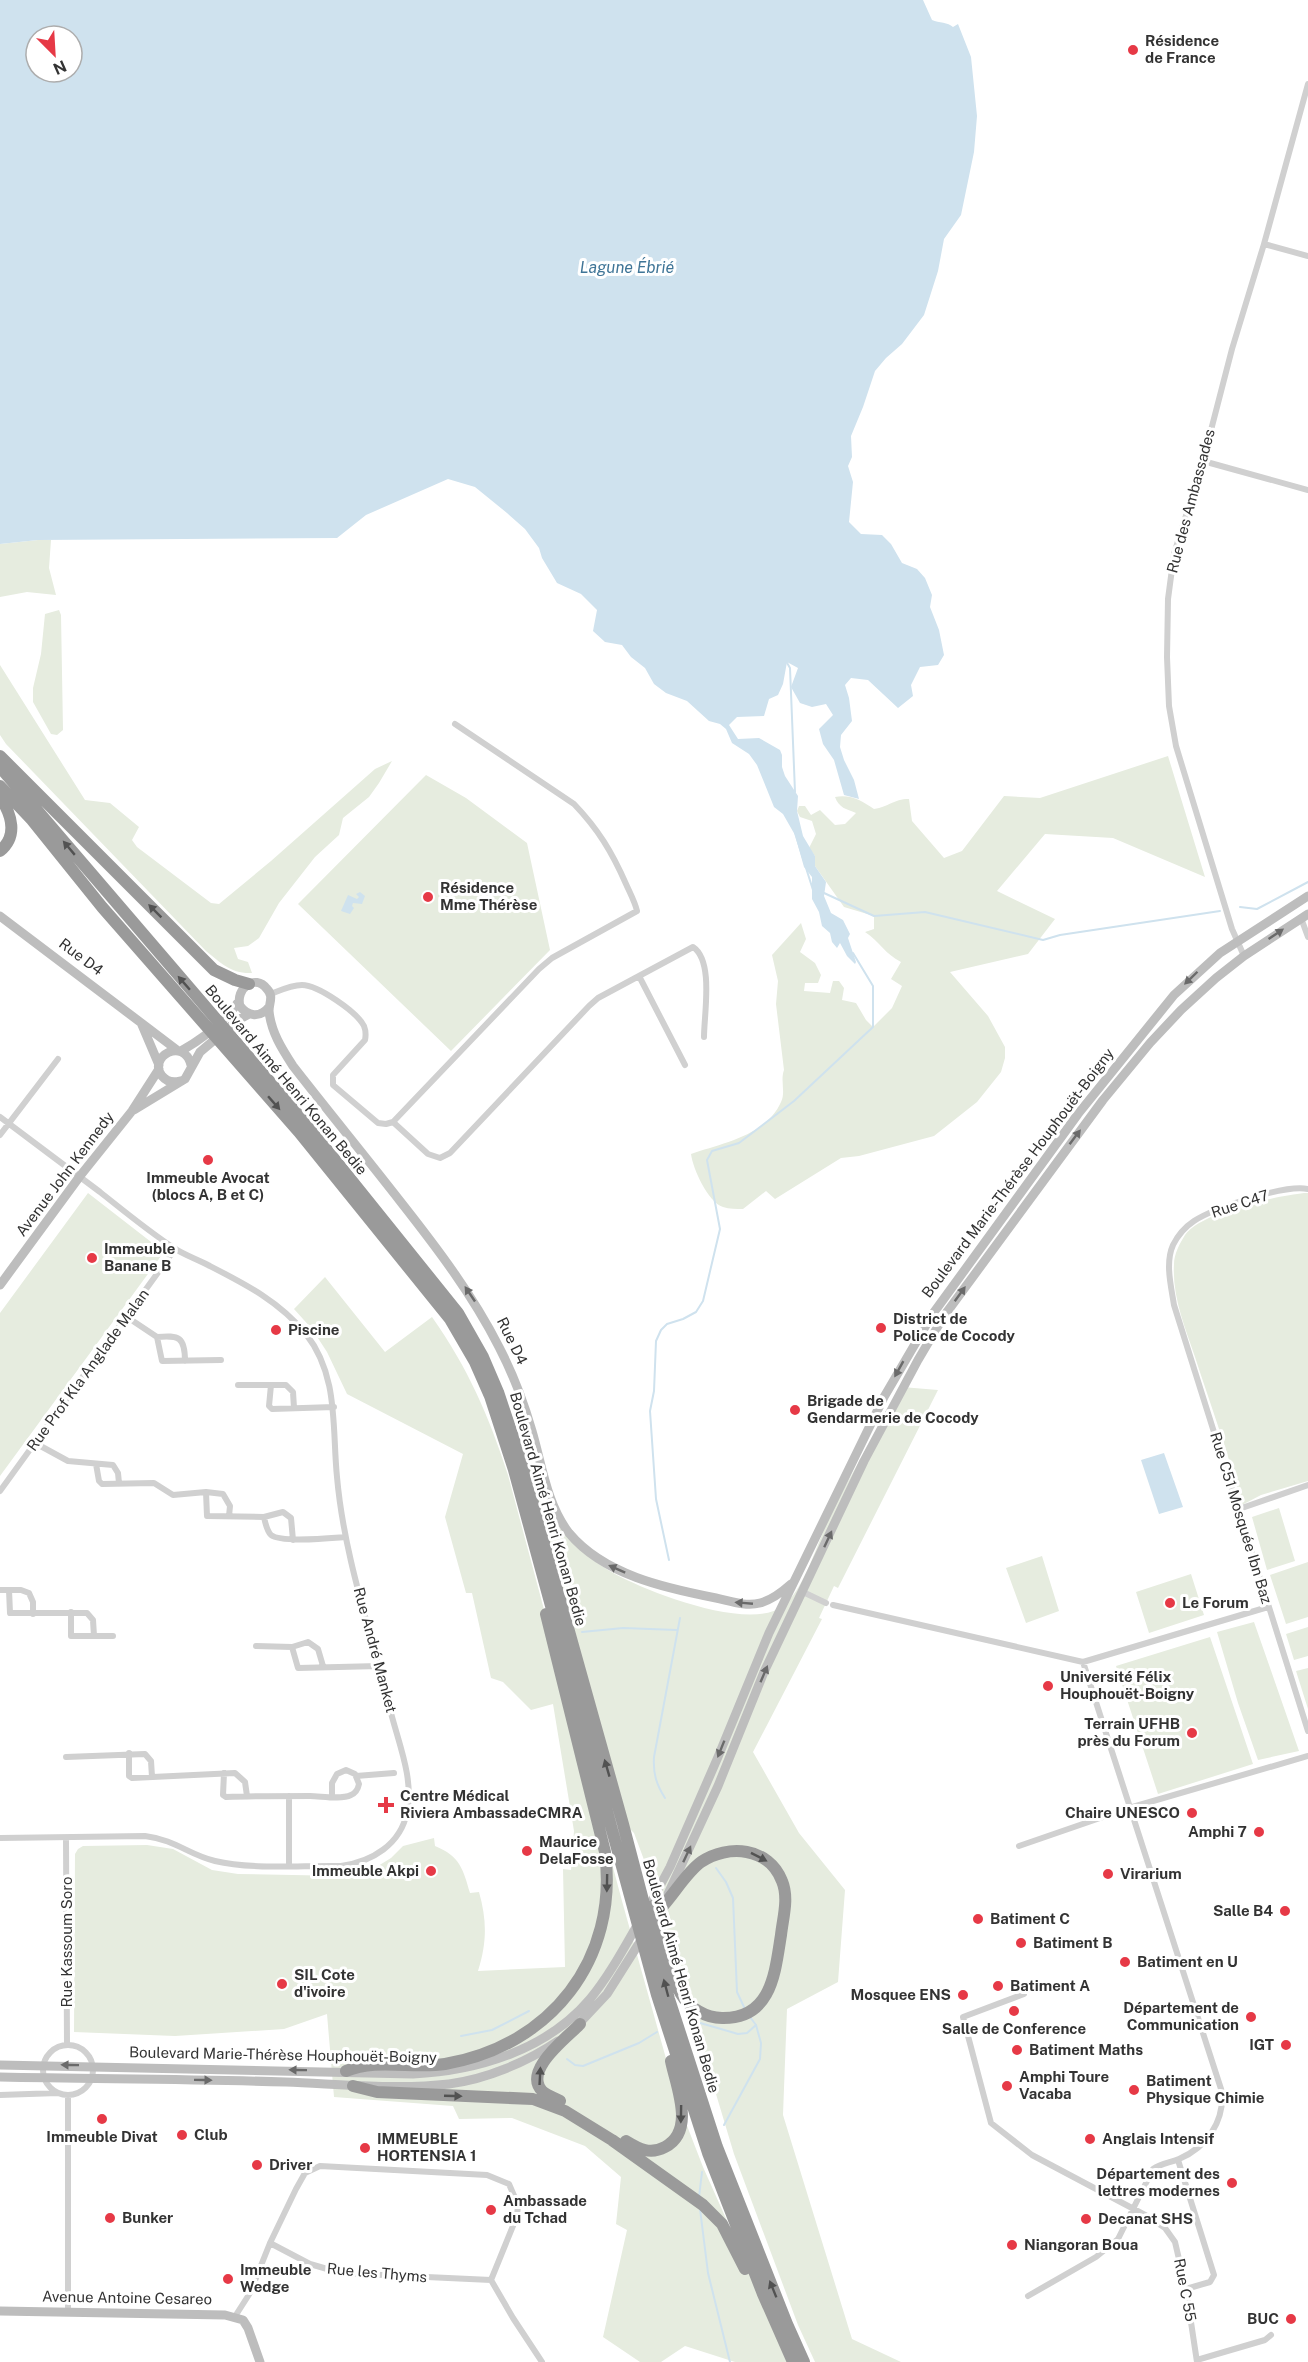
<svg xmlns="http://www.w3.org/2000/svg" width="1308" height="2362" font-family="'Public Sans',sans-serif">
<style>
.green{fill:#e6ecdf}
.water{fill:#cfe2ee;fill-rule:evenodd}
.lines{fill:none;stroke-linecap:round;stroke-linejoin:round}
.stream{stroke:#cfe2ee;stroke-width:2}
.street{stroke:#d0d0d0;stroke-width:6}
.secondary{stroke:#bdbdbd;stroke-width:9}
.highway{stroke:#9a9a9a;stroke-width:12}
.oneway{fill:#525252}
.oneway2{fill:#6a6a6a}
.poi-dot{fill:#e63946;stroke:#fff;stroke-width:2}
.labels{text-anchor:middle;stroke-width:6;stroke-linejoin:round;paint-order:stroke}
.poi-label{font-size:15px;font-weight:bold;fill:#333;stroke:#fff;text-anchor:start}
.street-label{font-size:15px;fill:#333;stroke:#fff}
.water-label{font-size:16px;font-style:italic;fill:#3f7597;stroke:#fff}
</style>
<rect width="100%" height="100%" fill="#fff"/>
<path class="green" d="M38,540H51L49,568L56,595L27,592L0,597V544Z
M59,610L61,615L63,730L57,735L51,734L33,702V688L41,654L45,614Z
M0,665L85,800L110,803L139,827L132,840L137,847L211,903L219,904L271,861L375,769L392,761L379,783L369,797L343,818L339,835L315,857L279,903L259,938L248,946L234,948L238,959L248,962L252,973C231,974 221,963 206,951L6,744L0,735Z
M1168,756L1205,877L1113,838L1045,834L997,891L1055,919L1028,954L950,972L988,1016L1005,1047V1058L1001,1072L977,1102L934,1136L859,1156L841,1158L775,1199L766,1191L743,1209C737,1209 729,1209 723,1207C708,1202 693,1169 691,1154C722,1143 766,1136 781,1102C786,1092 780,1081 784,1070L776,1004L778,981L772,955L801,923L806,939L800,952L815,963L821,975L818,983H805L804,991L830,993L833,981H839L844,988L842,1000L856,1003L866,1020L873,1027L892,1008L902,986L891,979L901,962C885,954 880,942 865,932L874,929V916L844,907L815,866V856L809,848L816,834L812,821L800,817L797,811L799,806H805L811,815L820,810L835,825L845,824L856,813C846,809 839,808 835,797C851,794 862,801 874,809C889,807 893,799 909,799L912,821L944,858L962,851L1004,796L1040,798Z
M426,775L466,798L527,843L550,950L451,1051L298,904Z
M88,1193L164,1252L0,1476V1313Z
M1304,1193H1308V1481L1261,1495L1242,1505C1229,1455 1211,1406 1195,1357C1185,1327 1172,1297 1174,1264C1174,1254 1180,1243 1185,1235C1201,1212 1277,1196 1304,1193Z
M325,1277L385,1352L432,1317C468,1368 489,1416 508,1475L622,1901L679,2105L703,2167L790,2362H735L685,2346L661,2362H640L603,2337L627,2230L616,2224L621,2177L585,2146L512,2118L459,2119L453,2106L334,2097L327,2014L284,2029L175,2036L74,2032L75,1854L78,1849L83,1846L147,1845L173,1849L212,1870L238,1874L344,1876L378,1866L391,1858L403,1846L434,1838L435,1846C460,1856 463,1869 470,1893L479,1892C487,1920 487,1943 478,1971L565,1967L563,1869L571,1870L574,1831L553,1704L531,1710L503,1682L491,1678L472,1593H466L445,1517L463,1454L347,1394L327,1352L312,1329L294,1309Z
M902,1387L938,1390L838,1588L834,1586L819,1618L822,1619L753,1752L799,1833L845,1890L838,1982L787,2009L783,2115L852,2339L901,2362H815L798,2325L734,2154L653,1884L634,1833L628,1827L527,1466L535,1463C542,1487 548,1516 565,1534C578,1550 597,1564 615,1574C648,1592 750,1632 783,1606C806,1588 819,1536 833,1510C854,1468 879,1427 902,1387Z
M1279,1508L1295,1561L1267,1570L1252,1517Z
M1042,1556L1059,1611L1026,1623L1006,1568Z
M1308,1562V1617L1286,1624L1270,1575Z
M1191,1574L1204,1615L1149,1633L1136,1592Z
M1254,1622L1299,1751L1258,1760L1238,1703L1217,1632Z
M1308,1627V1656L1294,1660L1286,1634Z
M1210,1637L1253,1764L1158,1794L1116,1666Z
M1308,1668V1709L1296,1671Z"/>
<path class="water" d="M0,0H923L932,20C939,23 948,22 953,27L958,24L971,57L977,116L974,152L961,215L944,239L938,271L924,315L902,344L886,358L875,371L863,407L851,436L852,457L848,466L853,482L849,522L861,534L882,535L891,544L902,563L917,569L925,578L932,595L930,607L939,630L944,655L938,665L920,667L911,685L913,696L898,708L868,680L851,678L845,685L849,698L852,721L841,735L840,747L844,760L854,780L859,799L844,795L834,760L823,744L819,729L833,715L826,704L812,707L800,703L791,687L798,668L787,662L783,684L778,695L769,699L764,716L737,717L729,725L738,739L759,738L780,750L782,755V767L785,776L798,796L797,811L803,836L815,856V866L826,882L824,896L831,913L843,920L850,934L848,938L856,962L855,964L847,956L840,943L837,948L832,942L830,933L822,926L819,912L812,899V877L804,867L795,835L783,814L774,807L757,765L749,754L732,743L726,729L720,724L709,721L687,701L666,693L654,684L645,668L631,657L622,645L605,642L593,631L597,610L581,594L557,583L542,558L539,548L525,529L507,513L475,487L448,479L366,515L337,538L38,540L0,544ZM36,36H72V72H36Z
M360,892L365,896L362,904L353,903L352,906L354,908L350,914L341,911L348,895L357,899L359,897L356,894Z
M1164,1453L1183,1507L1159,1514L1141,1460Z"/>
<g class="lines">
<path class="stream" d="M786,661L790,668L795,792
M795,833L813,890
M824,893L874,916L925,912L1043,940L1060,935L1220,911
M1240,907L1257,909L1308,882
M669,1560L656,1499L650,1411L654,1391L656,1341L661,1330L667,1324L683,1319L696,1312L703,1301L720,1229L707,1160L712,1151L739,1143L794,1101L873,1027V986L853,953
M582,1632L623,1628L677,1630
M665,1798C656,1784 653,1773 654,1757L680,1618
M716,1868L726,1882L733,1898L737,1992L744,2007
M690,2020L738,2034L747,2033L756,2025
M461,2036L492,2030L529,2011
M567,2059L575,2065L583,2066L639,2043L657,2032
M724,2125L760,2059L761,2043L756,2025L750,2017
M699,2197L702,2172
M700,2209L708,2273L730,2362"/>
<path class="street" d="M1264,244L1308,256
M1203,461L1308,490
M1301,918L1308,937
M1244,956L1232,929L1176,746L1169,706L1167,657L1168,599L1174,554L1203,461L1232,349L1264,244L1308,84
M639,976L685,1065
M271,994C281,990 291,985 302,985C318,985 357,1012 364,1026C366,1031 366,1035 365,1040L333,1075V1085L378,1123L386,1124L393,1122L539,969L552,958L637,911C635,902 630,893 626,884C612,852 598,829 574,804L455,724
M0,1117C33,1142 67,1167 100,1192C124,1211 148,1231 174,1248C184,1255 197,1259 208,1265C245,1284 279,1301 306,1334C339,1376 332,1428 337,1477C344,1557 372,1635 391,1713C399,1744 414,1780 407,1812C401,1844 372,1862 341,1866C303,1865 252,1870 215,1861C189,1855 176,1840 145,1836L0,1838
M393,1122L428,1154L440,1158L450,1153L589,1006L598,998L693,947C714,961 704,1014 704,1037
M0,1135L58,1059
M1308,1189C1285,1184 1214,1208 1194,1221C1185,1227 1178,1235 1173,1245C1165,1263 1171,1286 1174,1305L1308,1731
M127,1317L157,1337C179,1335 185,1337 185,1361
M157,1337L162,1361L221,1360
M238,1385H286L293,1392L294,1408
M271,1385L269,1406L272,1409L334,1407
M35,1443L68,1461L113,1465L118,1473L119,1483
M96,1464L99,1481L102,1484L154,1483L173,1495L206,1492L223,1494L230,1506L229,1516
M0,1491L175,1249
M206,1492L207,1516L264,1517L283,1512L291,1518L293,1540
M1239,1509L1308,1485
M264,1517C265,1522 267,1531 271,1535C281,1543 331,1538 345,1537
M0,1590H21L29,1593L33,1602V1614
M9,1590L10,1613H87L93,1620L94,1636
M803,1592L826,1603
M833,1605L1083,1662L1268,1607
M71,1612V1636H113
M256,1646L292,1647L308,1642L318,1649L323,1666
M292,1647L298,1668L379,1666
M129,1753V1776L132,1778L235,1773L245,1782L247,1796
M66,1757L145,1754L151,1761L152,1777
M224,1773L223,1795L226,1797C254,1796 282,1796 310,1796C321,1796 341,1800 351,1795C356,1793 358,1789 359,1784L355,1774L346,1770L337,1774L332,1783V1796
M356,1776L394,1773
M289,1796V1865
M66,1838L67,2045
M1019,1846L1129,1808L1308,1756
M1024,1994L963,2017L991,2123L1032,2155L1147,2216L1165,2228L1175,2242L1186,2289L1197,2362
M43 2070a25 25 0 1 1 50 0a25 25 0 1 1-50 0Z
M0,2095L58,2093
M68,2095V2313
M1178,2160L1214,2275L1210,2282L1186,2289
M270,2243L310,2264L341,2273L491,2280
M1028,2296L1096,2257L1118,2239L1153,2169C1162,2163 1170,2163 1179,2159C1207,2147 1224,2122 1222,2092L1083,1662
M234,2318L250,2293L270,2243L296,2189L305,2173L320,2166L487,2175L509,2184L518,2205L517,2216L491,2280L513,2318L542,2362
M1197,2360L1265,2340L1271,2335"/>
<path class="secondary" d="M0,916L177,1050
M269,1007C260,1018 248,1017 240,1006C235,989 255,973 267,989C274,996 269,1003 269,1011C271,1032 282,1049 293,1066C328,1111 365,1156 400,1201C437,1248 472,1294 499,1347C513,1374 524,1403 532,1431C542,1465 547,1505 569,1533C604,1575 665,1588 716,1598C730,1601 746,1607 760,1603C772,1600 782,1592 791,1584
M142,1025L159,1065
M181,1051C202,1039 225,1022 239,1001
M180,1081C173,1083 167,1082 162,1076C147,1057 184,1036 191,1065
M134,1110L185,1079L200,1052L238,1020L249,1014
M0,1285L80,1176L132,1111L159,1069
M668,1894L718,1786L764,1672L864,1461L918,1360L944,1316L1103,1100L1150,1043L1181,1010L1216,978L1244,956L1308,914
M647,1910L670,1867L718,1757L769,1633L884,1397L932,1315L1078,1114L1174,995L1220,953L1308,896
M576,2027L607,1994L643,1937
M0,2065L413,2074C477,2071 547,2050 590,1999C609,1976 624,1948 639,1922
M0,2077C95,2079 191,2079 286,2082C339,2084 397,2090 449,2084C487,2079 527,2062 558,2041
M0,2311L225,2315L243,2320L248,2328L260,2362"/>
<path class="highway" d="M0,756L214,970L235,980L249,984
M0,767L307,1125L458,1313L483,1357L498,1392L523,1467L623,1824L669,1999L717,2147L787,2324L804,2362
M0,786L32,820L102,907L299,1132L450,1319L475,1362L490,1396L514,1470L657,1995L708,2153L763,2294L793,2362
M0,797C12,815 18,836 0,851
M653,1906C660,1930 669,1974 681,1994C689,2008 706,2018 722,2018C772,2019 775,1972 781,1935C783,1917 789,1898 782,1881C769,1847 728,1844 701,1862C686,1873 675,1893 662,1907
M346,2071C376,2058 413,2069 445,2064C551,2046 619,1959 605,1852L546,1614
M353,2086L377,2092L533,2099L565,2111L612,2140L703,2205L722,2224L745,2269
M560,2101C555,2098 548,2096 543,2092C521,2071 568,2037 580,2024
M626,2141C639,2149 650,2155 665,2147C696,2131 676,2086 671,2061"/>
</g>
<defs><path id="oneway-solid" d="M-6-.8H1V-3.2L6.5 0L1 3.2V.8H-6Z" transform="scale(1.5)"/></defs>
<g class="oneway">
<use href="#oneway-solid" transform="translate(69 848) rotate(-130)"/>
<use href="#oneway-solid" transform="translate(155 911) rotate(-135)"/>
<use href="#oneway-solid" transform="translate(184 983) rotate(-131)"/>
<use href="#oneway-solid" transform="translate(274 1103) rotate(49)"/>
<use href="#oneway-solid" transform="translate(607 1768) rotate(-106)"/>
<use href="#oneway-solid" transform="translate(759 1857) rotate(27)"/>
<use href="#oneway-solid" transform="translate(607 1883) rotate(91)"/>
<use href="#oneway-solid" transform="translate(666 1988) rotate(-105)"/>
<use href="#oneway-solid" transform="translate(540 2076) rotate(-87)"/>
<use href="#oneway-solid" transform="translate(453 2096) rotate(2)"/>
<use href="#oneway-solid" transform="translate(681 2114) rotate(91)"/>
<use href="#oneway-solid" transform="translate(773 2289) rotate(-112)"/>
</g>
<g class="oneway2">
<use href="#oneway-solid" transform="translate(1276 934) rotate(-34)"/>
<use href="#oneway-solid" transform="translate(1191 978) rotate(136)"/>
<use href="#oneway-solid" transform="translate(1075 1137) rotate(-53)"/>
<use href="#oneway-solid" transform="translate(470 1294) rotate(-124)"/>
<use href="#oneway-solid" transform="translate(960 1294) rotate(-54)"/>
<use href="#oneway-solid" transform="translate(899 1369) rotate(119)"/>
<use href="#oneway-solid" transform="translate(828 1539) rotate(-65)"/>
<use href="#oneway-solid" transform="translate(617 1569) rotate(-156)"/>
<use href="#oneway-solid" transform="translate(744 1603) rotate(-175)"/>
<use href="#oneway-solid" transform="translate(764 1674) rotate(-67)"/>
<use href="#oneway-solid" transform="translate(721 1749) rotate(112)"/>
<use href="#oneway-solid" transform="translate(687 1854) rotate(-65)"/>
<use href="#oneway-solid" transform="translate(70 2065) rotate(-179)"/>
<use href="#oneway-solid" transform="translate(298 2070) rotate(-179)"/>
<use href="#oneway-solid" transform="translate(203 2080) rotate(1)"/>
</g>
<g class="poi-dot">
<circle cx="1133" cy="50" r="6"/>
<circle cx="428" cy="897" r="6"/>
<circle cx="208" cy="1160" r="6"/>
<circle cx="92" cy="1258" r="6"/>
<circle cx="881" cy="1328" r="6"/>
<circle cx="276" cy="1330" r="6"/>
<circle cx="795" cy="1410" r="6"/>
<circle cx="1170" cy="1603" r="6"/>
<circle cx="1048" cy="1686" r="6"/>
<circle cx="1192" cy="1733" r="6"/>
<path d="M383 1796h6v6h6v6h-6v6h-6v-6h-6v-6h6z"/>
<circle cx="1192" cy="1813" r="6"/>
<circle cx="1259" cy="1832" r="6"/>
<circle cx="527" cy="1851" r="6"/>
<circle cx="431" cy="1871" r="6"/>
<circle cx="1108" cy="1874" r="6"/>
<circle cx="1285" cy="1911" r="6"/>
<circle cx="978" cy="1919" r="6"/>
<circle cx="1021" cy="1943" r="6"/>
<circle cx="1125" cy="1962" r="6"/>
<circle cx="282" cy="1984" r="6"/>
<circle cx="998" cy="1986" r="6"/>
<circle cx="963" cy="1995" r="6"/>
<circle cx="1014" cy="2011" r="6"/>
<circle cx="1251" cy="2017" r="6"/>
<circle cx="1286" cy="2045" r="6"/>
<circle cx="1017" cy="2050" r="6"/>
<circle cx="1007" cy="2086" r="6"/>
<circle cx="1134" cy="2090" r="6"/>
<circle cx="102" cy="2119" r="6"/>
<circle cx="182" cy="2135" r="6"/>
<circle cx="1090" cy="2139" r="6"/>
<circle cx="365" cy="2148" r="6"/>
<circle cx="257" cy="2165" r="6"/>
<circle cx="1232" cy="2183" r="6"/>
<circle cx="491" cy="2210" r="6"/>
<circle cx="110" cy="2218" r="6"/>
<circle cx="1086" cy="2219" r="6"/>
<circle cx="1012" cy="2245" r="6"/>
<circle cx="228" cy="2279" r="6"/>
<circle cx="1291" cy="2319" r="6"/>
</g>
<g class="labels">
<g class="poi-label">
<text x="1145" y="46">Résidence<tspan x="1145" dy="17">de France</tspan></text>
<text x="440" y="893">Résidence<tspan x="440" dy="17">Mme Thérèse</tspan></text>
<text x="208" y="1183" text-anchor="middle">Immeuble Avocat<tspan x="208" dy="17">(blocs A, B et C)</tspan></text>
<text x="104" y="1254">Immeuble<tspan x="104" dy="17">Banane B</tspan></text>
<text x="893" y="1324">District de<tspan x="893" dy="17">Police de Cocody</tspan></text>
<text x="288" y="1335">Piscine</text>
<text x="807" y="1406">Brigade de<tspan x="807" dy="17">Gendarmerie de Cocody</tspan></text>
<text x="1182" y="1608">Le Forum</text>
<text x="1060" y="1682">Université Félix<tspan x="1060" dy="17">Houphouët-Boigny</tspan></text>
<text x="1180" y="1729" text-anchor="end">Terrain UFHB<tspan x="1180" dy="17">près du Forum</tspan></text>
<text x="400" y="1801">Centre Médical<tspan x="400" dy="17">Riviera AmbassadeCMRA</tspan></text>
<text x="1180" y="1818" text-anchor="end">Chaire UNESCO</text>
<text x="1247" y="1837" text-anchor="end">Amphi 7</text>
<text x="539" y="1847">Maurice<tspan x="539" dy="17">DelaFosse</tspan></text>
<text x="419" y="1876" text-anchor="end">Immeuble Akpi</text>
<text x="1120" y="1879">Virarium</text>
<text x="1273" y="1916" text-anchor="end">Salle B4</text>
<text x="990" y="1924">Batiment C</text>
<text x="1033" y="1948">Batiment B</text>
<text x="1137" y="1967">Batiment en U</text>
<text x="294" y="1980">SIL Cote<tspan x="294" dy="17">d'ivoire</tspan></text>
<text x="1010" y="1991">Batiment A</text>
<text x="951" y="2000" text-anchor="end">Mosquee ENS</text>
<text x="1239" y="2013" text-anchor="end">Département de<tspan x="1239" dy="17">Communication</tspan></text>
<text x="1014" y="2034" text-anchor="middle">Salle de Conference</text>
<text x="1274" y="2050" text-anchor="end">IGT</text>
<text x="1029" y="2055">Batiment Maths</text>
<text x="1019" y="2082">Amphi Toure<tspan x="1019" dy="17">Vacaba</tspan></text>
<text x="1146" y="2086">Batiment<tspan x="1146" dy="17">Physique Chimie</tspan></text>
<text x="194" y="2140">Club</text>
<text x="102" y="2142" text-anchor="middle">Immeuble Divat</text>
<text x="377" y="2144">IMMEUBLE<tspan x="377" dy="17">HORTENSIA 1</tspan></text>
<text x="1102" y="2144">Anglais Intensif</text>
<text x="269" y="2170">Driver</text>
<text x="1220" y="2179" text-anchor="end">Département des<tspan x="1220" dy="17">lettres modernes</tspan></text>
<text x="503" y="2206">Ambassade<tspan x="503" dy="17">du Tchad</tspan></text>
<text x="122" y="2223">Bunker</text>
<text x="1098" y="2224">Decanat SHS</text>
<text x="1024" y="2250">Niangoran Boua</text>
<text x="240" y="2275">Immeuble<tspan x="240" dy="17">Wedge</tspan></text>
<text x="1279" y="2324" text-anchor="end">BUC</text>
</g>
<g class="street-label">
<text transform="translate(1191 501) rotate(-75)" y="5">Rue des Ambassades</text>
<text transform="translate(81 957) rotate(37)" y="5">Rue D4</text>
<text transform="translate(286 1080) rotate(50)" y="5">Boulevard Aimé Henri Konan Bedie</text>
<text transform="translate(1018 1173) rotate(-53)" y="5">Boulevard Marie-Thérèse Houphouët-Boigny</text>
<text transform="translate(65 1174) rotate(-53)" y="5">Avenue John Kennedy</text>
<text transform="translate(1240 1204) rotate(-18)" y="5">Rue C47</text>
<text transform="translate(512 1341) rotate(64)" y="5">Rue D4</text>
<text transform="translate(88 1370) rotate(-54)" y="5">Rue Prof Kla Anglade Malan</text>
<text transform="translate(548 1509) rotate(74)" y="5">Boulevard Aimé Henri Konan Bedie</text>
<text transform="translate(1241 1518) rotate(73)" y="5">Rue C51 Mosquée Ibn Baz</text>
<text transform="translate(375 1650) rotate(75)" y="5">Rue André Manket</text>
<text transform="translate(67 1942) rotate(-90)" y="5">Rue Kassoum Soro</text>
<text transform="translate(681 1976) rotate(74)" y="5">Boulevard Aimé Henri Konan Bedie</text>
<text transform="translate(283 2055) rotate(1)" y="5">Boulevard Marie-Thérèse Houphouët-Boigny</text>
<text transform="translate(377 2273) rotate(5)" y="5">Rue les Thyms</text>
<text transform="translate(1185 2290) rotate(79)" y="5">Rue C 55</text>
<text transform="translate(127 2298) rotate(1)" y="5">Avenue Antoine Cesareo</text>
</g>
<g class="water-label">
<text x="627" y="273">Lagune Ébrié</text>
</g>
</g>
<g transform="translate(54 54) rotate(156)"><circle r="28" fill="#ffffff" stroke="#adadad" stroke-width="1.5"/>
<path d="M0-4.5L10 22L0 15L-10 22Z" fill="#e63946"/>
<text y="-9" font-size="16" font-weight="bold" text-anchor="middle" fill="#333333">N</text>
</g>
</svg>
